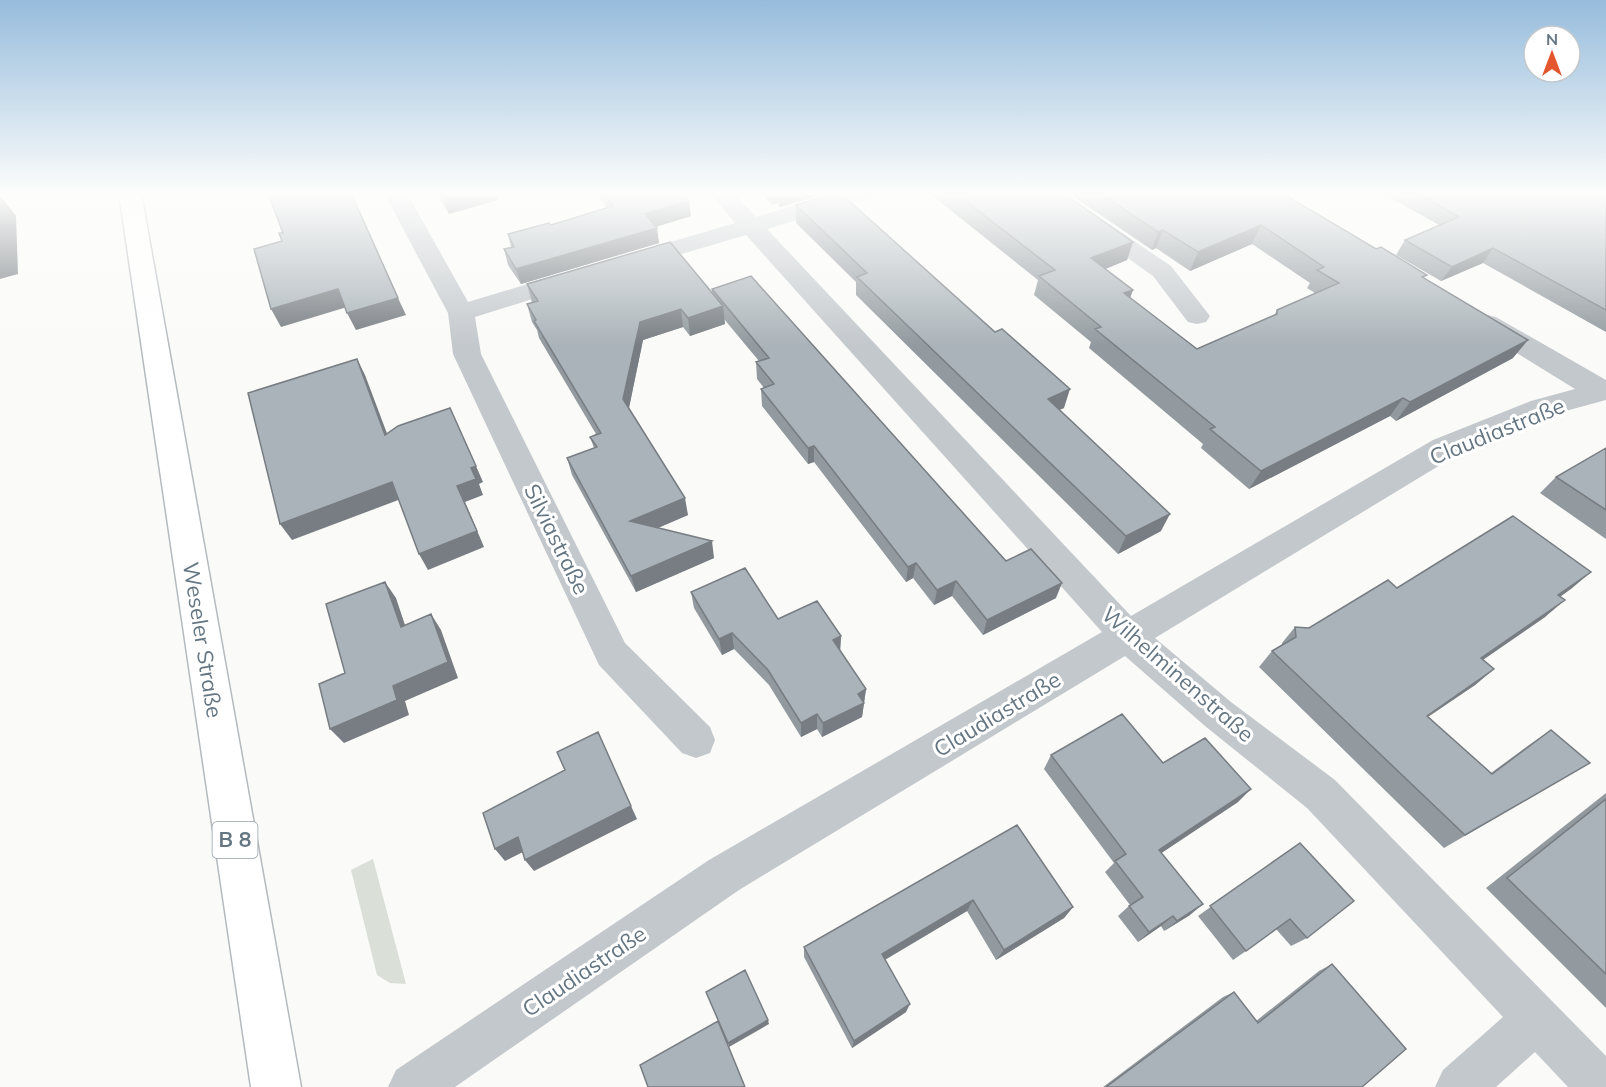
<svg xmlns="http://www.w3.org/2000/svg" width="1606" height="1087" font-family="Mulish,sans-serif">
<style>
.green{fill:#dadfd7}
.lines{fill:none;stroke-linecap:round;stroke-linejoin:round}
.major-casing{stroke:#b5babe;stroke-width:3}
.minor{fill:#c3c8cc;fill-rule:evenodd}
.major{fill:#fff;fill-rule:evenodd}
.wall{fill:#929a9f}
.shaded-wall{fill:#777d82}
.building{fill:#aab3b9;stroke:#777d82;stroke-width:1.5}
.labels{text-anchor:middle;stroke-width:6;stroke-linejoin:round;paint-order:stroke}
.shield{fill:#fff;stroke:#939fa8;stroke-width:1.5}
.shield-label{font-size:21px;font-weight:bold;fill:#657683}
.street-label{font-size:22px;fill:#657683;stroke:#fff}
</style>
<rect width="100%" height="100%" fill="#fafaf8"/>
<path class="green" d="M373,859L406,984L390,983L377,975L351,870Z"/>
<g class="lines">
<defs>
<path id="major" d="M119,193H141L301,1087H251Z"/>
</defs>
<use href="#major" class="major-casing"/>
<path class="minor" d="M384,193H407L468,302L571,271L580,274L584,279L580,284L475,317L481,354L625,643L710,727L715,740L710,753L696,758L682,753L599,665L453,354L448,313Z
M710,193H734L756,217L836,193H873L870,198L767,229L1131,616L1433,440L1531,401L1575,389L1478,329L1474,323L1478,317L1487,315L1496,317L1606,380V400L1551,415L1455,456L1155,638L1231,702L1335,780L1606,1056V1087H1568L1535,1052L1496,1087H1435L1443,1070L1503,1017L1307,808L1205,726L1125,656L739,890L455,1087H388L396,1070L709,860L1102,632L746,235L641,266L632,268L623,266L620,261L623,256L735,223Z
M1036,193H1063L1171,266L1210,316L1206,322L1197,324L1188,322L1153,276Z"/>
<use href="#major" class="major"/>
</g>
<path class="wall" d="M437,193H496L498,200L449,214Z
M596,193H682L691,216L656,227L659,243L521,284L508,265L504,249L511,247L508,234L551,225L607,208Z
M761,193H821V195L780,207L776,203L772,205Z
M929,193H1063L1133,242L1127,260L1105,269L1133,290L1130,298L1197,349L1274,316L1277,310L1315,293L1307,288L1310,283L1252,244L1190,271L1156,248L1152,250L1068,193H1282L1425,278L1513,358L1396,421L1390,416L1249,489L1201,448L1203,444L1089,348L1091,342L1034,295L1038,280Z
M1382,193H1599L1606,197V332L1483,263L1441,281L1396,255L1405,240L1439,225Z
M796,205L995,332L1064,408L1059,410L1161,531L1118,554L856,295V282L796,223Z
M527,284L712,293V289L1006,561L1056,598L983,635L952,596L934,605L913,578L906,582L814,462L808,464L762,406L761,389L764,388L757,379L756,362L759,361L724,319L725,324L690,336L683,327L643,340L629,408L688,515L658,528L714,558L636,592L572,475L567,458L594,448L590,437L596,434L539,338L537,330L532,322L527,304L532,303Z
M1606,448V539L1540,493L1556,477Z
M1591,572L1560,597L1545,617L1483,660L1494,669L1475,685L1428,717L1491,773L1529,745L1551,730L1590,763L1444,848L1259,667L1272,651L1282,645V643L1295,627L1309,628L1397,588Z
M691,592L778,619L841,636L840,651L866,689L862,717L822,737L817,729L801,737L769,685L734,649L722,655L694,608Z
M1051,755L1163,763L1238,802L1161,853L1190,915L1164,931L1161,926L1138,942L1118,916L1130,905L1105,872L1114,863L1044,769Z
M1606,793V1008L1486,888Z
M1017,825L1073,907L1064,918L996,960L967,911L885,960L906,1012L852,1048L804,957V947Z
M1300,843L1307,938L1291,946L1276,929L1246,951L1233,960L1198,916Z
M1332,964L1362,1087H1103L1223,997L1234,992L1256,1021L1319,971Z"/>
<path class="shaded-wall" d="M450,193H496L498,200L449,214L442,196Z
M772,193H776V203L772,205Z
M780,193H821V195L780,207Z
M0,195L16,216L18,274L0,279Z
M689,201L691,216L648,229L645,214Z
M1261,225L1252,244L1190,271L1198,252Z
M657,228L659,243L521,284L516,269Z
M1163,230L1156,248L1152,250L1158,232Z
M1133,242L1127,260L1086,277L1091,258Z
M1493,248L1483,263L1441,281L1452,267Z
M338,289L347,307L281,327L271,309Z
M1133,290L1126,308L1124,293Z
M398,298L406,315L356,330L347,313Z
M723,306L725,324L690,336L688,318Z
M681,309L683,327L643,340L627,417L623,399L640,322Z
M1528,340L1513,358L1396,421L1410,402Z
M357,359L365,375L394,452L385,435Z
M1070,389L1064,408L1042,417L1048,399Z
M1403,398L1390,416L1249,489L1261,471Z
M814,446V462L808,464V448Z
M476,466L483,482L479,484L483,495L465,502L484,547L428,570L419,554L457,486L471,468Z
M392,482L401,499L292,540L280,524Z
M685,498L688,515L634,538L630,521Z
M1170,514L1161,531L1118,554L1126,536Z
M712,541L714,558L636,592L631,576Z
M916,563L913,578L906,582L908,567Z
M1591,572L1571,589L1538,612L1558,595Z
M956,581L952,596L934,605L937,590Z
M385,582L396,598L411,643L401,627Z
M1062,583L1056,598L983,635L987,620Z
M1565,600L1545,617L1462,674L1481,658Z
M431,614L441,630L458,678L405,701L409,715L344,743L330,729L393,686Z
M732,633L734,649L722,655L719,639Z
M841,636L840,652L833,640Z
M1494,669L1475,685L1408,730L1427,716Z
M866,689L862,717L822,737L823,723L858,694Z
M817,714V729L801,737V723Z
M1251,789L1238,802L1148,862L1159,850Z
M631,806L637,819L534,871L525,860Z
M518,837L527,850L505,861L495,849Z
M973,900L967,911L879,963L882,954Z
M1203,904L1190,915L1164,931L1177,921Z
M1073,907L1064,918L996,960L1004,950Z
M1173,916L1161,926L1138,942L1149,932Z
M910,1004L906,1012L852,1048L854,1041Z
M768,1020L769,1024L729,1047L728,1043Z"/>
<path class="building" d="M268,193H351L398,298L347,313L338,289L271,309L254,249L282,241L279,233H283Z
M604,193H682L689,201L645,214L657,228L516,269L504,249L514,247L508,234L549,223L551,225L613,206Z
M834,193H839L856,207L995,332L1002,329L1070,389L1048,399L1170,514L1126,536L857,277L867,273L796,205Z
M955,193H1063L1133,242L1091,258L1133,290L1124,293L1197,349L1277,314V310L1339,283L1317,270L1324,267L1261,225L1198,252L1163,230L1158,232L1100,193H1282L1376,249L1381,247L1427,275L1422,277L1528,340L1410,402L1403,398L1261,471L1210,429L1215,427L1095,329L1101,327L1039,276L1055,270Z
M1417,193H1599L1606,197V310L1493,248L1452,267L1405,240L1459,217Z
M670,242L723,306L688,318L681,309L640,322L623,399L685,498L630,521L712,541L631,576L567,458L597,447L590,437L601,433L534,321L536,320L527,304L538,301L527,284Z
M751,276L1006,561L1031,549L1062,583L987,620L956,581L937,590L916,563L908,567L814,446L808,448L761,389L774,384L756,362L769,358L712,289Z
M357,359L385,435L398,426L450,408L476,466L471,468L476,479L457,486L477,531L419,554L392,482L280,524L248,393Z
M1606,448V510L1556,477Z
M1513,516L1591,572L1558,595L1565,600L1481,658L1494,669L1427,716L1492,774L1551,730L1590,763L1465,835L1272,651L1296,637L1295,627L1309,628L1388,580L1397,588Z
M745,568L778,619L817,601L841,636L833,640L866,689L858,694L864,703L823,723L817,714L801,723L768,670L732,633L719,639L691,592Z
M385,582L401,627L431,614L448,662L393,686L397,700L330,729L319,684L345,673L326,604Z
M1122,714L1163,763L1205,738L1251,789L1159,850L1203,904L1177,921L1173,916L1149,932L1129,906L1143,897L1115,861L1126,854L1051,755Z
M598,732L631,806L525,860L518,837L495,849L483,813L565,770L557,752Z
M1606,799V974L1507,878Z
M1017,825L1073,907L1004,950L973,900L882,954L910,1004L854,1041L804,947Z
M1300,843L1354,901L1307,938L1290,919L1246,951L1210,906Z
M1332,964L1406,1049L1362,1087H1106L1234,992L1258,1023Z
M745,970L768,1020L728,1043L706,992Z
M718,1021L745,1087H648L640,1065Z"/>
<linearGradient id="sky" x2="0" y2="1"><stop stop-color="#96bcdc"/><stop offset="0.56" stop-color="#fdfdfc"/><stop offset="1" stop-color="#fdfdfc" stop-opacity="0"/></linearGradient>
<rect width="1606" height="346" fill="url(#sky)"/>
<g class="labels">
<rect class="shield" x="212.5" y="822" width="45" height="36" rx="4.5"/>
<g class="shield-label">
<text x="235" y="847">B 8</text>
</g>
<g class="street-label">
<text transform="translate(1497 431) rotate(-22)" y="8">Claudiastraße</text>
<text transform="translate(557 539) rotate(64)" y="8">Silviastraße</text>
<text transform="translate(203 640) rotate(81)" y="8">Weseler Straße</text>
<text transform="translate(1178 674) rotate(41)" y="8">Wilhelminenstraße</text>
<text transform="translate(997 714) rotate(-31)" y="8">Claudiastraße</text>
<text transform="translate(584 971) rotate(-34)" y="8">Claudiastraße</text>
</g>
</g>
<g transform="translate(1552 54)"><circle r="28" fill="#ffffff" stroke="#c1c8cd" stroke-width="1.5"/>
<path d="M0-4.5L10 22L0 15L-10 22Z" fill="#e4572e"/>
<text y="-9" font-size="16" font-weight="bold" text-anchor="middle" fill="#657683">N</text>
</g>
</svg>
